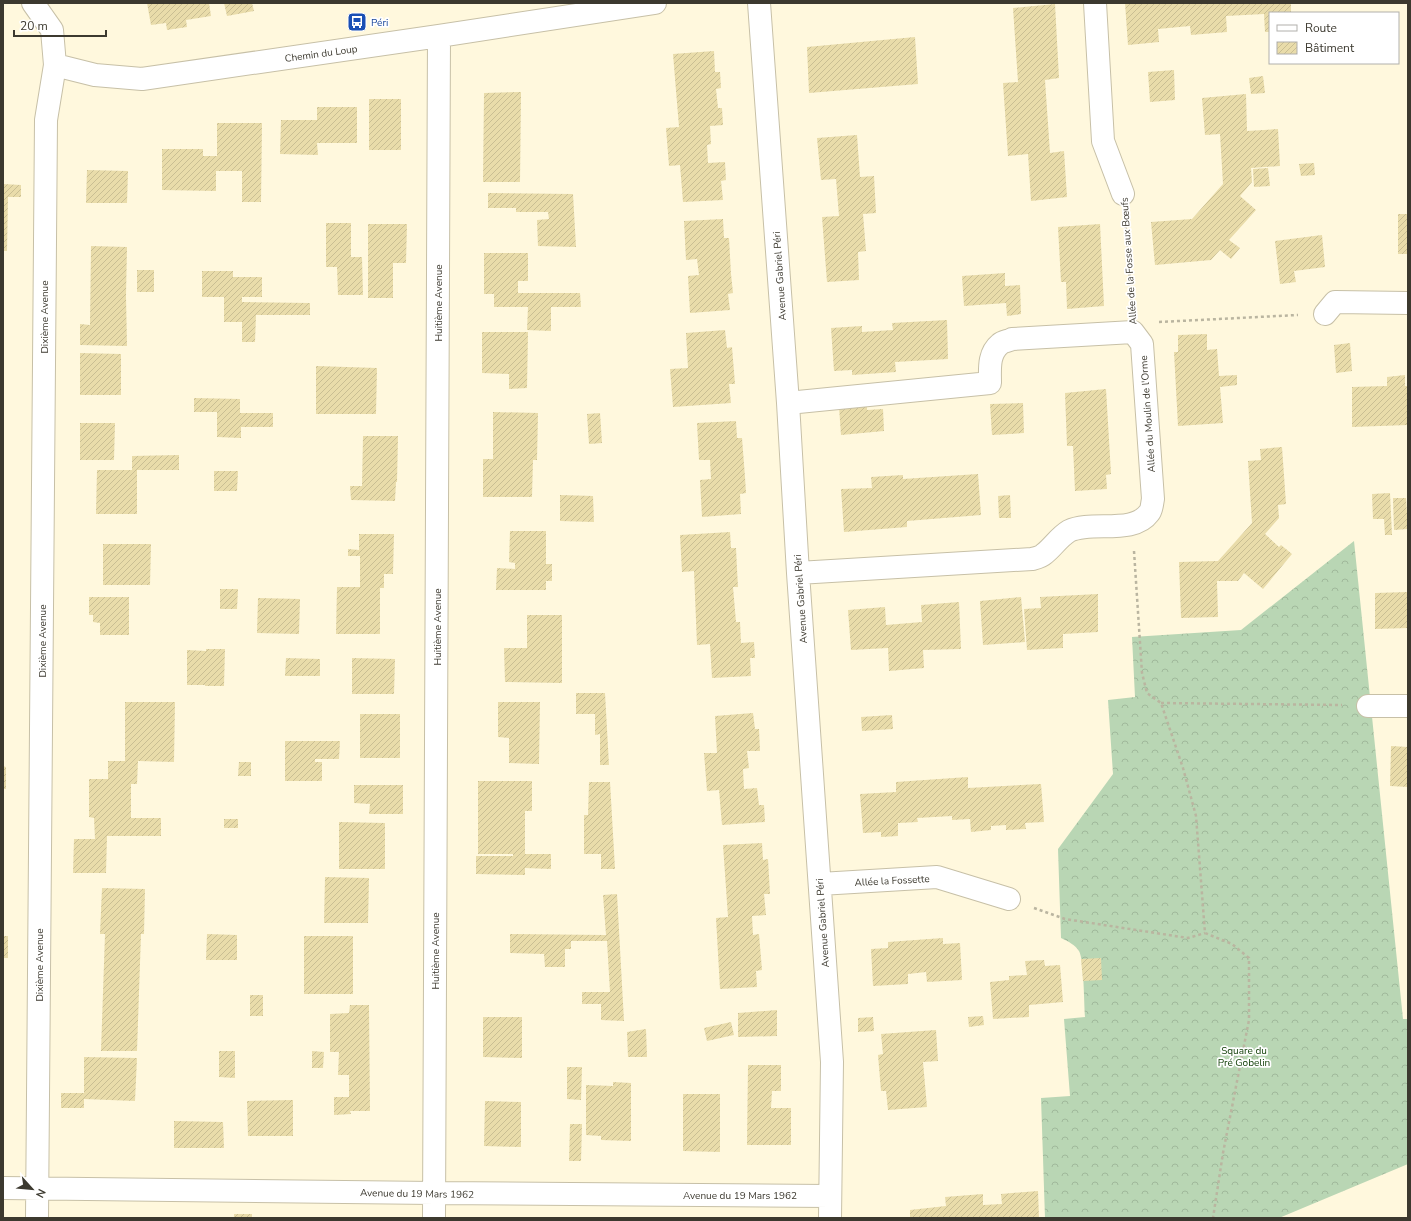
<svg xmlns="http://www.w3.org/2000/svg" width="1411" height="1221" font-family="'Nunito Sans',sans-serif">
<style>
.forest{fill:url(#forest-crowns)}
.building{fill:url(#building-hatch)}
.lines{fill:none;stroke-linecap:round;stroke-linejoin:round}
.minor-casing{stroke:#c7c0a7;stroke-width:24}
.path{stroke:#bab5a0;stroke-width:2.5;stroke-dasharray:3 3;stroke-linecap:butt}
.minor{stroke:#fff;stroke-width:22}
.labels{text-anchor:middle;stroke-width:3.5;stroke-linejoin:round;paint-order:stroke}
.transit-label{font-size:10px;fill:#164399;stroke:#fff;text-anchor:start}
.street-label{font-size:10px;fill:#3c392f;stroke:#fff}
.park-label{font-size:10px;fill:#134109;stroke:#fff}
</style>
<defs>
<pattern id="forest-crowns" width="20" height="18" patternUnits="userSpaceOnUse"><rect width="20" height="18" fill="#b9d6b4"/><path d="M2 6a3 3 0 1 1 6 0M12 15a3 3 0 1 1 6 0" fill="none" stroke="#a0b89b"/></pattern>
<pattern id="building-hatch" width="6" height="6" patternUnits="userSpaceOnUse"><rect width="6" height="6" fill="#e9dcaa"/><path d="M-1 1l2-2M0 6l6-6M5 7l2-2" fill="none" stroke="#c9be93"/></pattern>
</defs>
<rect width="100%" height="100%" fill="#fff8dd"/>
<path class="forest" d="M1354,541L1403,1019H1408V1164L1279,1218H1045L1041,1098L1070,1096L1064,1019L1085,1017C1084,1005 1084,959 1079,951C1075,945 1068,941 1061,938L1058,849L1113,774L1108,700L1135,697L1132,637L1241,630Z"/>
<path class="building" d="M147,3H209L211,16L186,20L187,27L167,30L166,23L151,25Z
M224,3H252L254,11L227,16Z
M1125,3H1291V13H1270V32H1265L1264,14L1226,16L1227,32L1191,35L1190,26L1158,29L1159,42L1128,45Z
M1055,4L1059,78L1045,80L1050,153L1064,151L1067,197L1031,201L1028,154L1008,156L1003,83L1018,82L1013,8Z
M915,37L918,84L809,93L807,47Z
M714,51L715,72H720L721,88L716,89L718,108H722L723,125L710,126L711,144L707,145L708,163L725,162L726,180L721,181L723,200L683,202L680,165L669,166L666,128L679,127L673,54Z
M1174,70L1175,100L1150,102L1148,72Z
M1263,76L1265,93L1251,94L1249,78Z
M521,92L520,182H483L484,93Z
M1246,94L1247,131L1278,129L1280,166L1251,168L1252,182L1240,196L1256,210L1229,240L1240,248L1231,259L1220,250L1211,260L1155,265L1151,222L1192,219L1223,184L1220,134L1205,135L1202,98Z
M369,99H401V150H369Z
M317,107H357V143H317L318,155L280,154L281,120H317Z
M217,123H262L261,202H242V171H216V191L162,190V149H203V156H217Z
M857,135L860,177L874,176L876,213L863,214L866,251L858,252L859,280L827,282L822,217L839,216L836,179L821,180L817,138Z
M1314,163L1315,175L1301,176L1299,164Z
M1268,168L1270,186L1254,187L1253,169Z
M87,170L128,171L127,203H86Z
M3,184L21,185V197H8L7,251H3Z
M488,193L573,194L576,247L538,246L537,220L549,219L548,212H516V208H488Z
M1398,214H1408V254H1398Z
M723,219L724,238H729L731,274L733,293L728,294L730,310L690,313L688,276L699,275L697,259L686,260L684,221Z
M326,223H351V257H362L363,295H338L337,267H326Z
M368,224H407L406,263H393V298H368Z
M1100,224L1104,306L1067,309L1066,282H1061L1058,227Z
M1322,235L1325,267L1294,271L1296,282L1280,284L1275,241Z
M91,246L127,247L126,296H117H126L127,346L80,345V324L90,325Z
M484,253H528V281H518V293H580L581,307H551V331L527,330L528,307H494V294H484Z
M137,270H154V292H137Z
M202,271H233V277H262V297H242V302L310,303V315H256L255,342H242V322H224V297H202Z
M1005,273V286L1020,285L1021,314L1007,316L1006,303L964,306L962,276Z
M947,320L948,359L895,362L896,372L852,375V370L834,371L831,328L862,326V332L893,330L892,323Z
M725,330L727,348L732,347L735,384H729L731,403L673,407L670,369L688,368L686,333Z
M482,332H528L527,388L509,389V374L482,373Z
M1207,334V350L1217,349L1219,376L1237,375V385L1220,387L1223,423L1178,426L1174,352H1178V335Z
M1350,343L1352,371L1336,373L1334,345Z
M80,353L121,354V395H80Z
M316,366L377,368L376,414H316Z
M1405,375V386H1408V425L1352,427V387L1387,386V377Z
M1106,389L1111,474L1106,475L1107,489L1075,491L1073,446H1067L1065,393Z
M194,398L240,399V413H273V427H241V438L217,437V412H194Z
M1023,403L1024,433L992,435L990,404Z
M867,406V410L883,409L884,431L841,435L839,407Z
M493,412L538,413L537,460H533L532,497H483V459H493Z
M600,413L602,443L589,444L587,414Z
M736,421L737,438H742L745,477L746,493L740,494L741,514L702,517L700,480L711,479L710,460H699L697,423Z
M80,423H115L114,460H80Z
M363,436H398L397,482H396L395,501L351,500L350,486H362Z
M1282,447L1286,504L1278,505L1279,518L1265,534L1279,547L1281,545L1292,554L1263,589L1244,573L1238,581H1217L1218,617L1181,618L1179,562L1218,561L1252,523L1248,461L1261,460L1260,449Z
M179,455V470H137V514H96L97,470H132V456Z
M214,471H238L237,491H214Z
M978,474L981,515L907,521V527L844,532L841,489L872,488L871,477L903,475V479Z
M1390,493L1392,535H1385L1384,519H1373L1372,494Z
M560,495L593,496L594,522L560,521Z
M1010,495L1011,518H999L998,496Z
M1393,498H1406L1408,529L1394,530Z
M510,531H546V564H552V581H546V590H496L497,568L515,569V563L509,562Z
M730,532L731,548H736L737,569L738,587H733L736,622H740L741,643L754,642L755,658H750L751,676L712,678L710,644L697,645L694,571L682,572L680,535Z
M359,534H394L393,574H384V588H380V634H336L337,587H360V556H348V549L359,550Z
M103,544H151L150,585H103Z
M220,589H238L237,609H220Z
M1408,592V628L1375,629V593Z
M1098,594V632L1063,634V648L1027,650L1024,609L1041,608L1040,597Z
M89,597H129V635H100V623L93,622V615H89Z
M1021,597L1025,642L983,645L980,601Z
M258,598L300,599L299,634L257,633Z
M959,602L961,649L923,650L924,668L889,671L888,648L851,650L848,610L885,607L886,625L922,622L921,605Z
M527,615H562V683L505,682L504,648H527Z
M206,649H225L224,686H205V685H187V650L206,651Z
M286,658L320,659V676H285Z
M352,658L395,659L394,694H352Z
M576,693H605L609,765H600V734L595,735V714H576Z
M125,702H175L174,762L138,761L137,784H131V818H161V836H107L106,873H73L74,839H95L94,818L89,817V779H108V761H125Z
M498,702H540L539,764L509,763V738L498,737Z
M753,713L755,729H759L760,751H747L749,768L743,769L744,789L757,788L759,805H764L765,822L722,825L719,790L707,791L704,753H717L715,716Z
M360,714H400V758H360Z
M892,715L893,729L862,731L861,717Z
M285,741H340L339,759H315V762H322V781H285Z
M1391,746L1408,747V787L1390,786Z
M239,762H251V776H238Z
M3,766L6,767V789H3Z
M968,777V788L1041,784L1044,822L1025,823L1026,829L1006,830V825L991,826V830L971,832L970,819L952,820V816L917,818L918,822L898,823V836L881,837V832L863,833L860,794L896,792V782Z
M478,781H532V811H525V854H551V869L525,868V875L476,874V856H513V854H478Z
M589,782H610L615,869H601V854H584V815H588Z
M354,785H403V814H369L370,804L354,803Z
M224,819H238V828H224Z
M339,822L385,823V869H339Z
M762,843L763,860L768,859L770,894H764L766,915L752,916L753,935L759,934L762,970L756,971L757,987L720,989L716,918L728,917L723,845Z
M325,877L369,878L368,923H324Z
M102,888L145,889L144,934H141L137,1051H101L105,934H100Z
M617,894L624,1021L601,1020V1004H582V992H610L607,941H571V949H565V967H545L544,954L510,953V934L606,935L603,895Z
M207,934L237,935V960H206Z
M3,936H8V958H3Z
M304,936H353V994H304Z
M943,938V944L960,943L962,980L927,982L926,972L908,974V984L873,986L871,949L888,948V942Z
M1101,958L1102,980L1083,981L1081,959Z
M1044,960L1045,966L1060,965L1063,1002L1029,1005V1017L993,1019L990,982L1009,980V976L1027,975L1025,961Z
M250,995H263V1016H250Z
M350,1005H369L370,1111H350L351,1114L334,1115V1097H349V1075H338L339,1052H330V1014L349,1013Z
M777,1010V1036L738,1037V1013Z
M983,1016L984,1025L969,1027L968,1017Z
M483,1017H522V1058L483,1057Z
M873,1017L874,1031L858,1032V1018Z
M731,1022L734,1035L707,1041L704,1028Z
M646,1029L647,1057H628L627,1032Z
M936,1030L938,1061L923,1062L927,1107L888,1110L886,1091H881L878,1055L883,1054L881,1034Z
M219,1051H235V1078L219,1077Z
M312,1051L324,1052L323,1068H312Z
M84,1057L137,1058L135,1101L84,1099V1108H61V1093H84Z
M748,1065H781V1091H772L771,1108H791V1145H747Z
M567,1067H582L581,1100L567,1099Z
M613,1082L631,1083V1141L601,1140V1136L586,1135V1085L613,1086Z
M683,1094H720V1152L683,1151Z
M293,1100V1136H248L247,1101Z
M485,1101L521,1102V1147L484,1146Z
M174,1121L223,1122L224,1148H174Z
M570,1124H582L581,1161H569Z
M1038,1191L1039,1218H910V1210L946,1206L945,1197L983,1194V1205L1002,1204L1001,1194Z
M234,1214H252V1218H234Z"/>
<g class="lines">
<defs>
<path id="minor" d="M33,3L52,30L55,65L95,75L142,79L439,36L655,3
M759,3L788,403L798,573L832,1062L830,1218
M1095,3L1103,141L1123,194
M1325,314L1335,302L1408,303
M788,403L990,383C990,369 988,354 1000,344C1003,341 1009,341 1012,339L1133,332L1142,344L1153,499C1152,503 1152,510 1149,513C1133,535 1092,520 1069,531C1059,537 1053,547 1044,554C1041,557 1036,558 1032,559L798,573
M1368,706H1408
M820,884L937,877L1009,899
M3,1188L434,1193L830,1196
M37,1218L46,120L55,65
M434,1218L439,36"/>
</defs>
<use href="#minor" class="minor-casing"/>
<path class="path" d="M1125,220L1132,305
M1159,322L1298,315
M1134,551L1142,673L1147,693L1161,703L1183,768L1196,816L1205,933L1232,944L1249,958V1020L1223,1153L1213,1218
M1161,703L1342,705
M1034,908L1065,919L1188,938L1205,933"/>
<use href="#minor" class="minor"/>
</g>
<defs>
<symbol id="bus-square" viewBox="-11 -11 22 22"><rect x="-9" y="-9" width="18" height="18" rx="4" fill="#1a4fb4" stroke="#fff"/><path d="M-5-6H5V4H4V6H2V4H-2V6H-4V4H-5ZM-3.5-4V0h7V-4ZM-3.5 1.2v1.5H-2V1.2ZM2 1.2v1.5H3.5V1.2Z" fill="#fff"/></symbol>
</defs>
<g fill-rule="evenodd">
<use href="#bus-square" x="346" y="11" width="22" height="22"/>
</g>
<g class="labels">
<g class="transit-label">
<text x="371" y="26">Péri</text>
</g>
<g class="street-label">
<text transform="translate(321 53) rotate(-8)" y="4">Chemin du Loup</text>
<text transform="translate(1128 261) rotate(-94)" y="4">Allée de la Fosse aux Bœufs</text>
<text transform="translate(779 276) rotate(-94)" y="4">Avenue Gabriel Péri</text>
<text transform="translate(438 303) rotate(-90)" y="4">Huitième Avenue</text>
<text transform="translate(44 317) rotate(-90)" y="4">Dixième Avenue</text>
<text transform="translate(1147 414) rotate(-94)" y="4">Allée du Moulin de l'Orme</text>
<text transform="translate(800 599) rotate(-94)" y="4">Avenue Gabriel Péri</text>
<text transform="translate(437 627) rotate(-90)" y="4">Huitième Avenue</text>
<text transform="translate(42 641) rotate(-90)" y="4">Dixième Avenue</text>
<text transform="translate(892 880) rotate(-3)" y="4">Allée la Fossette</text>
<text transform="translate(822 923) rotate(-94)" y="4">Avenue Gabriel Péri</text>
<text transform="translate(435 951) rotate(-90)" y="4">Huitième Avenue</text>
<text transform="translate(39 965) rotate(-90)" y="4">Dixième Avenue</text>
<text transform="translate(417 1193) rotate(1)" y="4">Avenue du 19 Mars 1962</text>
<text x="740" y="1199">Avenue du 19 Mars 1962</text>
</g>
<g class="park-label">
<text x="1244" y="1054">Square du<tspan x="1244" dy="12">Pré Gobelin</tspan></text>
</g>
</g>
<rect width="1411" height="1221" fill="none" stroke="#3c392f" stroke-width="8"/>
<rect x="1269" y="12" width="130" height="52" fill="#ffffff" stroke="#b1b0ac"/>
<rect x="1277" y="25" width="20" height="6" fill="#ffffff" stroke="#b1b0ac"/>
<text x="1305" y="32" font-size="12" fill="#3c392f">Route</text>
<rect x="1277" y="42" width="20" height="12" fill="url(#building-hatch)" stroke="#b1b0ac"/>
<text x="1305" y="52" font-size="12" fill="#3c392f">Bâtiment</text>
<g transform="translate(32 1189) rotate(117)" stroke="#ffffff" stroke-width="3" paint-order="stroke">
<path d="M0-3L7 15L0 10L-7 15Z" fill="#3c392f"/>
<text y="-6" font-size="11" font-weight="bold" text-anchor="middle" fill="#3c392f">N</text>
</g>
<path d="M14 30v6h92v-6" fill="none" stroke="#3c392f" stroke-width="2"/>
<text x="20" y="30" font-size="12" fill="#3c392f" stroke="#ffffff" stroke-width="3" paint-order="stroke">20 m</text>
</svg>
